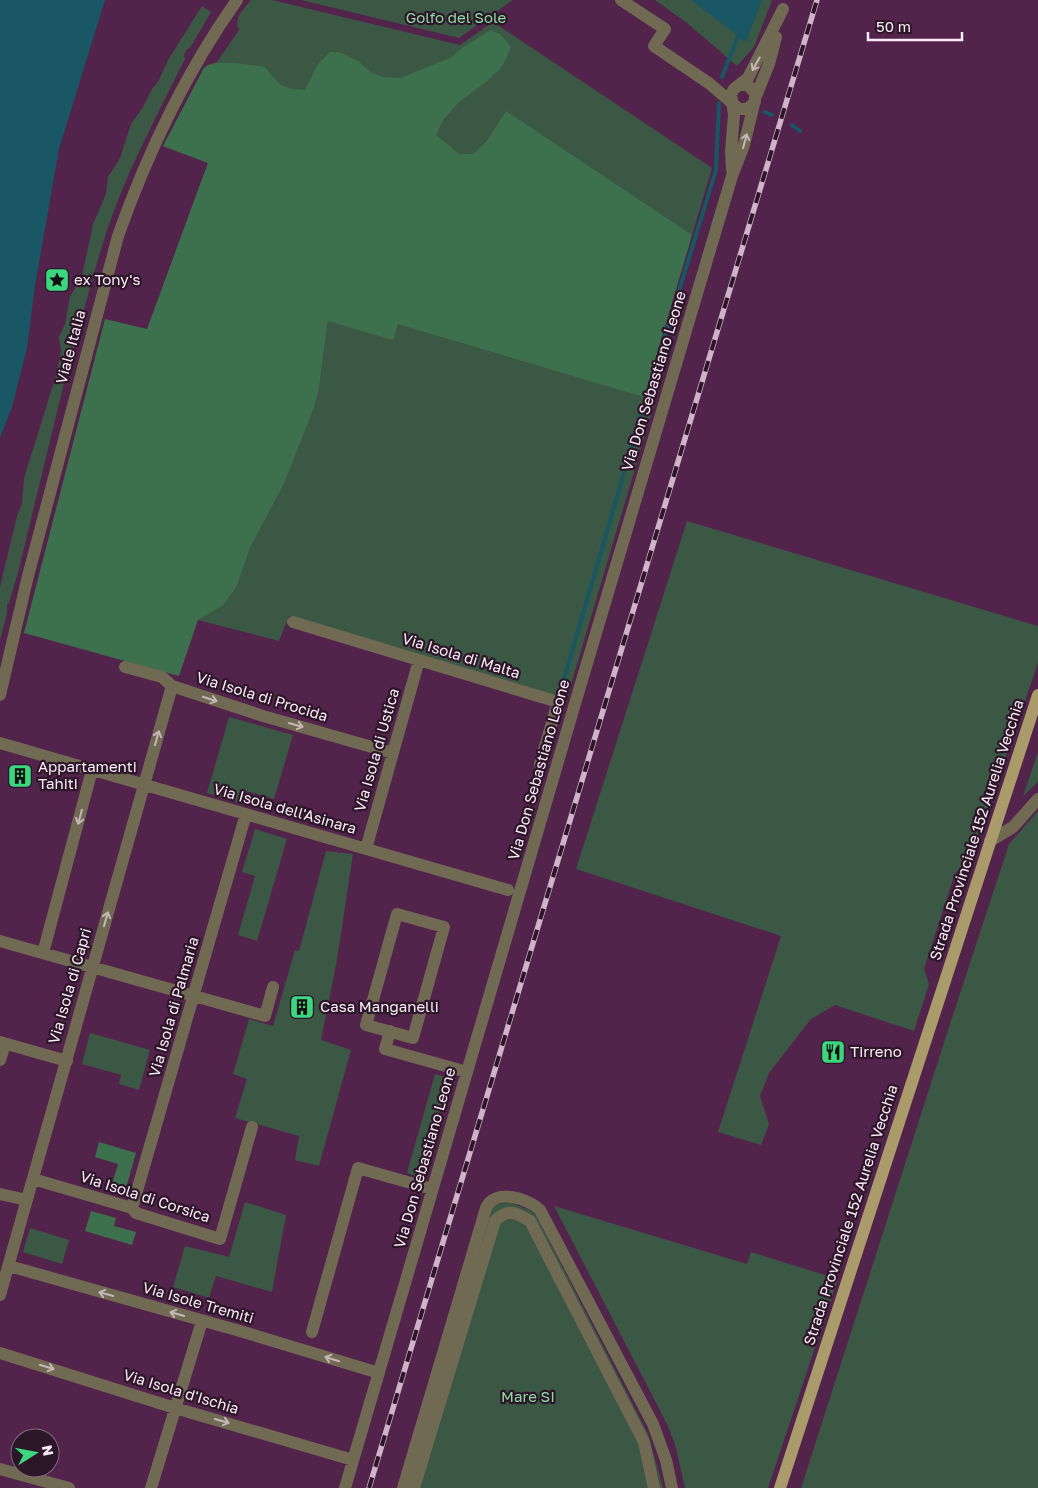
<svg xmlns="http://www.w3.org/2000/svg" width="1038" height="1488" font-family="'Golos Text',sans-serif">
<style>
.green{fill:#3b5844}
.forest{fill:#3d714e}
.water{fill:#185763}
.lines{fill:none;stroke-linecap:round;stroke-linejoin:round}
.stream{stroke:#185763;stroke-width:4}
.minor{stroke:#716a53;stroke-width:12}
.major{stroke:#aa9b6a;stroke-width:12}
.rail-casing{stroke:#ceb4c9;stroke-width:5.5}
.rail{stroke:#2c1728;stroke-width:4;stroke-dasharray:11;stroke-linecap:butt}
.oneway{stroke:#c5b7b7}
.labels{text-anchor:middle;stroke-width:4.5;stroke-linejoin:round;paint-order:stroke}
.park-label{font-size:15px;fill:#8cdba4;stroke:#2c1728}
.poi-label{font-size:15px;fill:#fdebf9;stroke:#2c1728;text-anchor:start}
.street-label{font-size:15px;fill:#fdebf9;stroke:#2c1728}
</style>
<rect width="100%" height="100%" fill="#52234b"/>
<path class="green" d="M251,0H272L460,45L493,22L712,168L644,397L655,401L568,695L562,698L289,616L279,641L198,620L237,586L250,548L284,484L319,389L328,321L168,273L208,163L163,146L204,68L208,65L217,62L239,30C233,18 244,9 251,0Z
M301,0H513L459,38Z
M655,0H772L754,47L737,66L687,23Z
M202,6L211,12L190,48L187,49L184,55L185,59C160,109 133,160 113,213C94,267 80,323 67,378L65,379L18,573L9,603L7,605V614L0,640V587L17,516L22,503L24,478L57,372L61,351L59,337L65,324L70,297L82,276L93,224L106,194L108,177L120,158L131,124L143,107L152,89L158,82L168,60Z
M687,521L1038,626V663L969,863L955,873L924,969L929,984L914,1031L835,1005L811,1019L769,1073L760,1096L769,1124L761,1145L718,1132L781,936L576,869Z
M229,717L293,735L274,799L246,791L243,804L207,793Z
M1038,752V782L1023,796Z
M1038,811V1488H801L950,1024L1009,844Z
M255,829L287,839L257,941L238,935L255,876L242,872Z
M326,851L353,854L337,960L321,1040L351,1050L319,1166L295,1160L299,1136L235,1118L247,1079L233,1074L249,1019L273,1026L295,950L299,951Z
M90,1033L150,1050L139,1090L119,1084L121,1075L82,1064Z
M435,1074L450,1078L422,1178L407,1173Z
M245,1202L286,1215L272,1292L216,1276L209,1298L173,1287L185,1246L229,1257Z
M509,1202L530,1210L536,1215L648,1434L663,1488H406L489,1211L495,1205Z
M554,1206L747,1264L751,1252L838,1279L768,1488H685L675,1444L667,1424Z
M30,1228L69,1240L62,1264L23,1252Z"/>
<path class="forest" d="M491,30L500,34L511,47L504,63L499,70L486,82L459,102L443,120L436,135L459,154H473L486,142L506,111L692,235L644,397L398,324L393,340L328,321L319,389L314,407L284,484L250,548L237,586L223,605L198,620L179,676L24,633L105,319L147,329L208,163L163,146L204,68C215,58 250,65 265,67C279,85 281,89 305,90L318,64L330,52H339L358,61L372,73L383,77L401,78L452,57L462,48Z
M99,1142L136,1153L124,1195L110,1190L118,1164L95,1157Z
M91,1211L116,1218L114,1226L136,1232L132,1245L85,1231Z"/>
<path class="water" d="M0,0H105L59,149L35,286L27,348L12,407L0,438Z
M691,0H762L746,42Z"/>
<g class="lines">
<path class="stream" d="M722,77L738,36
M765,112L772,115
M792,125L800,131
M562,686L637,428L716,170L719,103"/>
<path class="minor" d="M621,0L665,29L654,46L710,84L739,109H747L755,102V93L748,85H740
M756,96L769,64L776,37
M732,170L731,151L734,115L731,94L734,89L748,78L783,9
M293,622L558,702L540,764
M125,667L162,677L172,686L263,716L393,753
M0,695L28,576L118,236C147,154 186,72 237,0
M0,743L508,890
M990,841L1013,827L1038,799
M366,849L419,660
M397,914L444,927L413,1038L366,1025Z
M0,941L265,1016L273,987
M43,953L92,770
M390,1031L385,1049L467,1072
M0,1042L67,1061
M0,1060L5,1044
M33,1179L132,1208L136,1213L220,1239L252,1127
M0,1194L27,1200
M132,1208L246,814
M9,1266L240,1331L379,1373
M0,1295L172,686
M312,1332L358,1168L432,1189
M0,1353L175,1408L353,1460
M0,1469L69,1488
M151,1488L202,1321
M345,1488L574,707L732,176L744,145L754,104
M403,1488L486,1208C495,1188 528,1198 540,1210L653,1424L666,1460L672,1488
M414,1488L495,1221C508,1208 515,1212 530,1221L644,1442L654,1488"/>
<path class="major" d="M780,1488L1038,695"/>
<defs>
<path id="rail" d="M369,1488L817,0"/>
</defs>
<use href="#rail" class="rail-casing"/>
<use href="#rail" class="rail"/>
</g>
<defs><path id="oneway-shaft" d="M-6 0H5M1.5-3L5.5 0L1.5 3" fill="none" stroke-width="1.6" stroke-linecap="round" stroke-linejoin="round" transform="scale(1.25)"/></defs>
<g class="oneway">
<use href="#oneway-shaft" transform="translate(756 64) rotate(119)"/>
<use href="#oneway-shaft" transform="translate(745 141) rotate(-75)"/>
<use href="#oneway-shaft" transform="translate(210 699) rotate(18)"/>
<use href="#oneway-shaft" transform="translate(296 725) rotate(16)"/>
<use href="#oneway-shaft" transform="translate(157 738) rotate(-74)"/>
<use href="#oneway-shaft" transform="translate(80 817) rotate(105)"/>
<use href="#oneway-shaft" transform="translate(106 919) rotate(-74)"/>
<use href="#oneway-shaft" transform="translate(106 1294) rotate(-164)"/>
<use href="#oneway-shaft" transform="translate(177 1314) rotate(-164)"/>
<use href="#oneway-shaft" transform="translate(332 1359) rotate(-163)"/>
<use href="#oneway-shaft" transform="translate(47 1367) rotate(17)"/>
<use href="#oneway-shaft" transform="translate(222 1421) rotate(16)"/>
</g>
<defs>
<symbol id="sight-square" viewBox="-11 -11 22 22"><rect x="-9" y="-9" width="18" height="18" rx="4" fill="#3bd77e" stroke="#2c1728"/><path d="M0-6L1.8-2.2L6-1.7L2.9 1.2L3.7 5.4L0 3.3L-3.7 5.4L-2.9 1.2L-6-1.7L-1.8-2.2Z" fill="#111"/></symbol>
<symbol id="building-square" viewBox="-11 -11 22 22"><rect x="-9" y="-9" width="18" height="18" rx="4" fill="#3bd77e" stroke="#2c1728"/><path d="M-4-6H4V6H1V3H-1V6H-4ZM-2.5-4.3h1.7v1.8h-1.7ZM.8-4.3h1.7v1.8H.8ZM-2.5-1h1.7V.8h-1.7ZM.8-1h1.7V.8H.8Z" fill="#111"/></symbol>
<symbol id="restaurant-square" viewBox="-11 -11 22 22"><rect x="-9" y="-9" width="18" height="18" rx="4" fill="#3bd77e" stroke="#2c1728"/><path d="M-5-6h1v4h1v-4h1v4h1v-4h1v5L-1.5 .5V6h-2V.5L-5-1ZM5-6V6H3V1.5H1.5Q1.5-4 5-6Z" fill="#111"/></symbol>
</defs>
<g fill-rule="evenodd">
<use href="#sight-square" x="43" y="266" width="28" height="28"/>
<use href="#building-square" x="6" y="762" width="28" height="28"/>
<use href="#building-square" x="288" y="993" width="28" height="28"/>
<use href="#restaurant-square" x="819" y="1038" width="28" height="28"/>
</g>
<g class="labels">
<g class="park-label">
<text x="456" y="23">Golfo del Sole</text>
<text x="528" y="1402">Mare SI</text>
</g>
<g class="poi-label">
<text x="74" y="285">ex Tony's</text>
<text x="38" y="772">Appartamenti<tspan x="38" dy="17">Tahiti</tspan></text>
<text x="320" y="1012">Casa Manganelli</text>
<text x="850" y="1057">Tirreno</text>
</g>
<g class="street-label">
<text transform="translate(71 347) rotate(-75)" y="5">Viale Italia</text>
<text transform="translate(654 381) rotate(-73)" y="5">Via Don Sebastiano Leone</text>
<text transform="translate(461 656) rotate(17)" y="5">Via Isola di Malta</text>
<text transform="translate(262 697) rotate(17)" y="5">Via Isola di Procida</text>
<text transform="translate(377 750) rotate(-74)" y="5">Via Isola di Ustica</text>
<text transform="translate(539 770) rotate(-74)" y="5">Via Don Sebastiano Leone</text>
<text transform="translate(285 809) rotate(16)" y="5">Via Isola dell'Asinara</text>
<text transform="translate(977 830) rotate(-72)" y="5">Strada Provinciale 152 Aurelia Vecchia</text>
<text transform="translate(70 986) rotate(-74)" y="5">Via Isola di Capri</text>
<text transform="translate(174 1007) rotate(-74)" y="5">Via Isola di Palmaria</text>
<text transform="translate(425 1158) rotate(-74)" y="5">Via Don Sebastiano Leone</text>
<text transform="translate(145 1197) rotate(18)" y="5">Via Isola di Corsica</text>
<text transform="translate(851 1215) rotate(-72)" y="5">Strada Provinciale 152 Aurelia Vecchia</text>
<text transform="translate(198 1303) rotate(16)" y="5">Via Isole Tremiti</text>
<text transform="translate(181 1392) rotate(17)" y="5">Via Isola d'Ischia</text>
</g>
</g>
<g transform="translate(35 1453) rotate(79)"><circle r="24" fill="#2c1728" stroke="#806c7c"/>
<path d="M0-4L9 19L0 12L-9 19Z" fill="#3bd77e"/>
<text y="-8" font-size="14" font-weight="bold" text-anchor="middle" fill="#fdebf9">N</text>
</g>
<path d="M868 32v8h94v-8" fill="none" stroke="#fdebf9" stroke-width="2.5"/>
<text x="876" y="32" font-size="15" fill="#fdebf9" stroke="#2c1728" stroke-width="4" paint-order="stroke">50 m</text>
</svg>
